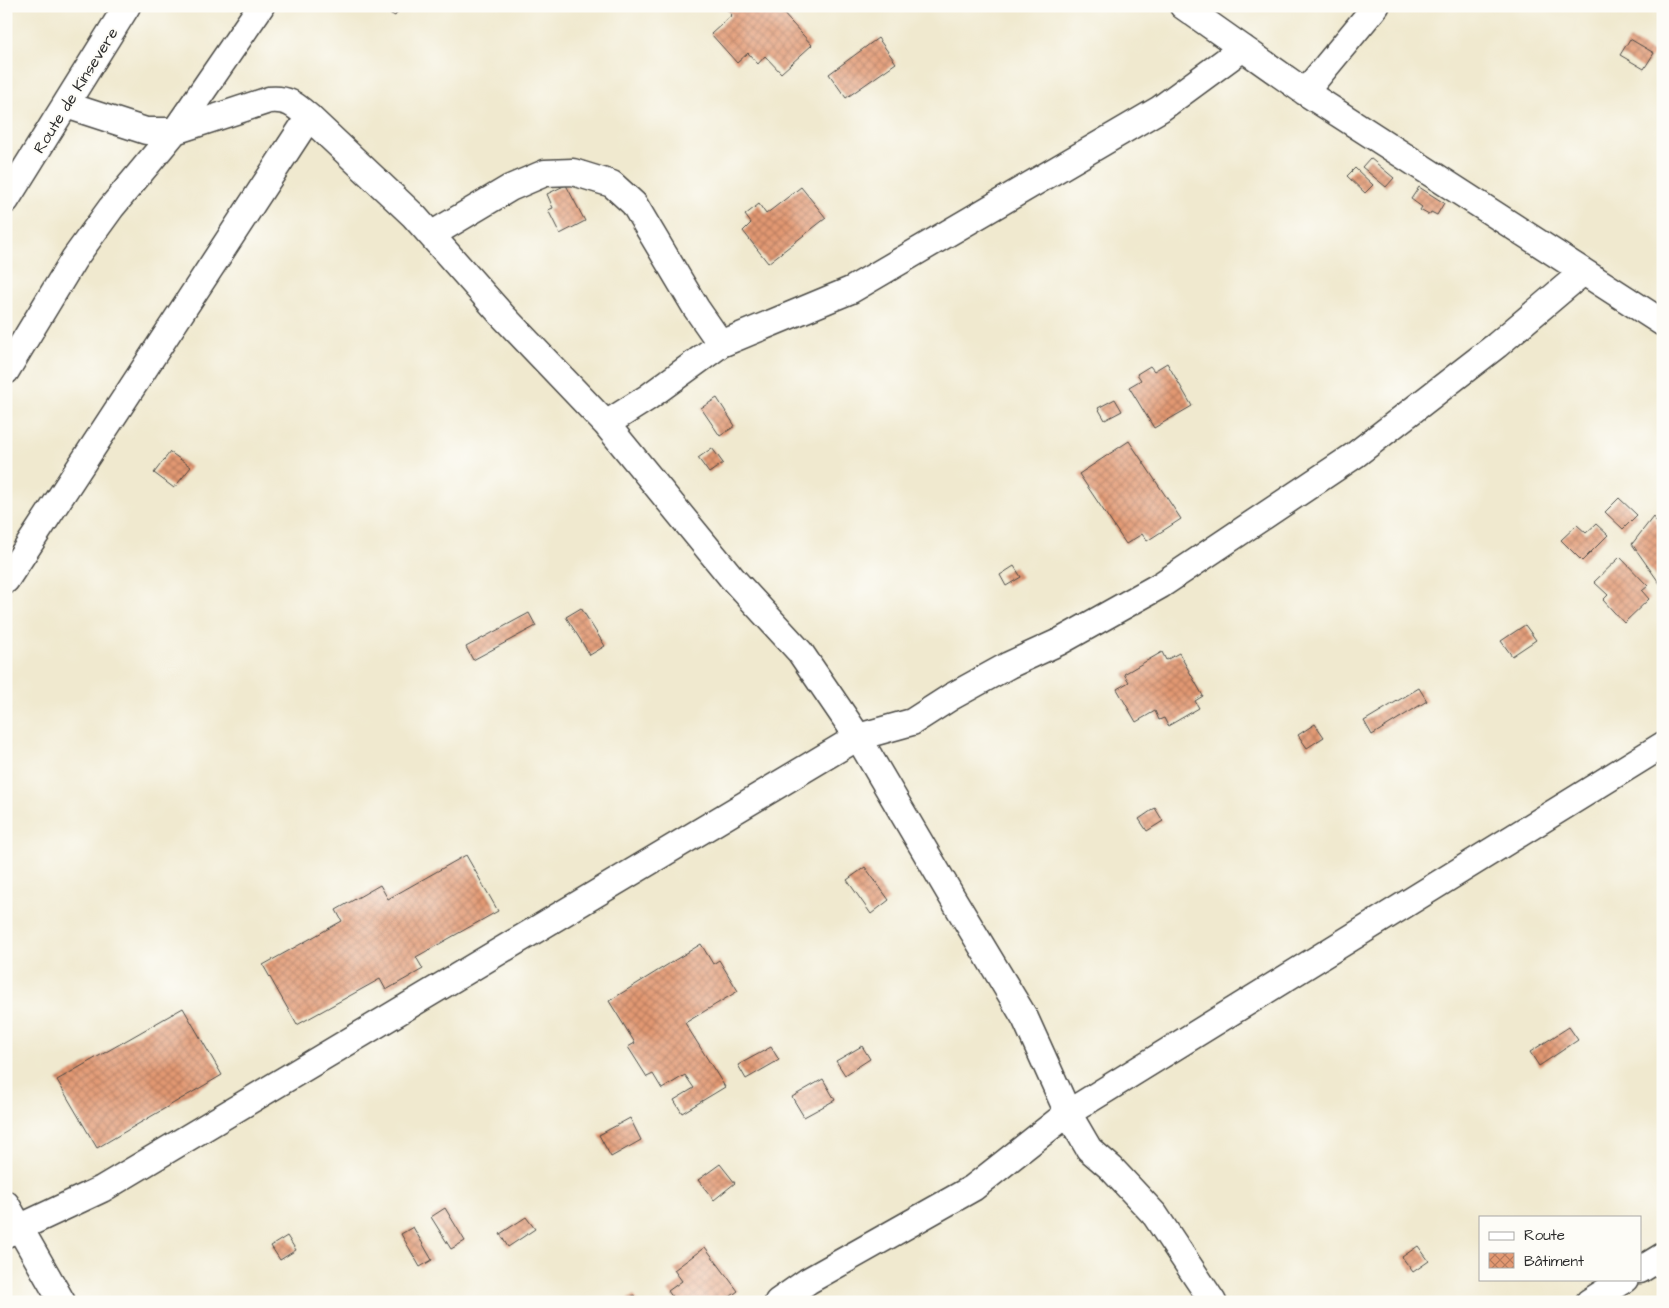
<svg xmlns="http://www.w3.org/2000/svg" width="1669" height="1308" font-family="'Architects Daughter',sans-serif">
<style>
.building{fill:url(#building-cross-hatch)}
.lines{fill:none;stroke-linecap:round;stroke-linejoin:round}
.minor-casing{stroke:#494844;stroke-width:29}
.minor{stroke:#fff;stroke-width:26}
.labels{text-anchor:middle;stroke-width:4;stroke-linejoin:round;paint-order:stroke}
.street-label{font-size:16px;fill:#2b2b2b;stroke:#fdfcf7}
</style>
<defs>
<pattern id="building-cross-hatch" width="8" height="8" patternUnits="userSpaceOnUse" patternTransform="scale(1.25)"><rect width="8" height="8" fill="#e29872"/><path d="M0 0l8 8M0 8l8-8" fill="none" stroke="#b77c5e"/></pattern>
</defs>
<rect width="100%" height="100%" fill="#fdfcf7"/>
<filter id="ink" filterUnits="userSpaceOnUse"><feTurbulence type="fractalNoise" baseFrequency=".02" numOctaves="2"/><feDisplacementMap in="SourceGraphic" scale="10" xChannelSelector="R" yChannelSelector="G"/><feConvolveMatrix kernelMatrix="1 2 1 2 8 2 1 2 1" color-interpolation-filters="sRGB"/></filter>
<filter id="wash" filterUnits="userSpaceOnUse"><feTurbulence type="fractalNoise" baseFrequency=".0096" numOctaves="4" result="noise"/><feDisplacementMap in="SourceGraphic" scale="20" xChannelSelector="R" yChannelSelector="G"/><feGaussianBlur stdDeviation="1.12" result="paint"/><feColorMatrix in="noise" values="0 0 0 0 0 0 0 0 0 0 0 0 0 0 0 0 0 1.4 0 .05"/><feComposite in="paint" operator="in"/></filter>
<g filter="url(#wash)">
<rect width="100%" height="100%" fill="#f0e9cf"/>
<g id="blocks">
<path class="building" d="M386,6H401L395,16L384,10Z
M724,6H785L781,11L812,45L781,73L765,56L758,64L748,53L737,63L711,34L732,15Z
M878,38L896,63L846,98L829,74Z
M1630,39L1654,53L1644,69L1620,55Z
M1370,158L1394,178L1386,187L1362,167Z
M1355,168L1373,185L1365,193L1347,176Z
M566,185L585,221L560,234L548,210L553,208L547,194Z
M801,187L826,218L768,263L743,231L751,223L745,215L759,204L766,214Z
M1419,187L1444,203L1437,215L1431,212L1429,215L1420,210L1422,207L1411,199Z
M1167,363L1192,406L1154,428L1129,387L1141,380L1137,374L1150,366L1154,371Z
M717,398L735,426L720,436L701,408Z
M1115,399L1122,411L1105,420L1098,408Z
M1129,441L1181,519L1147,541L1142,534L1126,544L1079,474Z
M712,448L723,463L709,473L698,458Z
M170,452L191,467L174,488L154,473Z
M1619,498L1637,515L1623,529L1605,512Z
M1653,517L1663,531V588L1632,544Z
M1596,524L1608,535L1582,561L1561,540L1577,525L1586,533Z
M1620,557L1648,586L1642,591L1649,599L1624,623L1603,600L1608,595L1594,582Z
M1014,566L1021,577L1006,586L1000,575Z
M581,608L605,646L590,655L566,617Z
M529,613L536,626L473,660L466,647Z
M1525,625L1536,640L1512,656L1501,641Z
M1162,652L1166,660L1179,653L1203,696L1195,701L1199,708L1168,726L1164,718L1159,720L1155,711L1136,722L1117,689L1129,682L1124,674Z
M1419,688L1427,701L1372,735L1364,721Z
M1315,724L1324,737L1307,748L1298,735Z
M1155,808L1163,821L1147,831L1139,819Z
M466,855L498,911L416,957L423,969L386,990L380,979L297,1025L263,965L342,921L336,910L380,885L388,899Z
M865,867L889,900L871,914L847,880Z
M701,944L713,964L719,960L738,991L685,1023L725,1087L682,1113L674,1100L694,1088L685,1075L662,1089L653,1074L647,1077L628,1047L635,1043L609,1001Z
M183,1008L222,1075L97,1148L57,1080Z
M1569,1027L1578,1040L1539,1066L1530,1052Z
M862,1046L870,1059L845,1075L836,1061Z
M771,1047L779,1060L746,1079L738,1065Z
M823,1079L835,1100L804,1117L792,1097Z
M630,1118L641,1140L611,1157L599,1135Z
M720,1164L735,1183L714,1200L698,1180Z
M445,1208L465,1241L451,1249L431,1217Z
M526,1217L535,1229L508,1247L500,1234Z
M413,1227L432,1260L420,1267L401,1234Z
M287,1236L296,1250L280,1260L271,1246Z
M1418,1246L1429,1261L1413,1272L1402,1257Z
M705,1247L738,1291L723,1302H676L668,1291L682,1281L674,1270Z
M634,1295L638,1302H624Z"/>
</g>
</g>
<g filter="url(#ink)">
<use href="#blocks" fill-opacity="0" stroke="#494844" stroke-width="1"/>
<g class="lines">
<defs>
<path id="minor" d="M1183,6L1305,92L1663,323
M1305,92L1376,6
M66,105L146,131H175L269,100C288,98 295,105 309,117L414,216L502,315L606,424L732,578L800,652L858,737L952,897L1025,1018L1068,1113L1089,1149L1111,1168L1155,1215L1213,1302
M6,200L127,6
M431,235L510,188L545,173L573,172L612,184L634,204L696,308L721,344
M6,371L74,259L111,208L175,131L261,6
M606,424L647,398L721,344L851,290L1160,109L1243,48
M6,580L309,117
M6,1204L62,1302
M6,1234L102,1189L858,737L912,722L951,697L1009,665L1059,642L1161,585L1355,455L1497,345L1583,272
M1640,1270L1663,1256
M778,1302L808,1281L973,1188L1068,1113L1663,745
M1589,1302L1625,1279"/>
</defs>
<use href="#minor" class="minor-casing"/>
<use href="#minor" class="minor"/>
</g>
</g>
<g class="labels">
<g class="street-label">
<text transform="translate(75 90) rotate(-58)" y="6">Route de Kinsevere</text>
</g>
</g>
<rect width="1669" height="1308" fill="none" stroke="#fdfcf7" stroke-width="25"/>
<rect x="1479" y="1216" width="162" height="65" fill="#fdfcf7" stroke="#a9a8a5"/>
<rect x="1489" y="1232" width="25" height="8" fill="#ffffff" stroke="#a9a8a5"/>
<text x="1524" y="1240" font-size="15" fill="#2b2b2b">Route</text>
<rect x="1489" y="1253" width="25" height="15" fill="url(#building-cross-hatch)" stroke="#a9a8a5"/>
<text x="1524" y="1266" font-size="15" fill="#2b2b2b">Bâtiment</text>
</svg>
